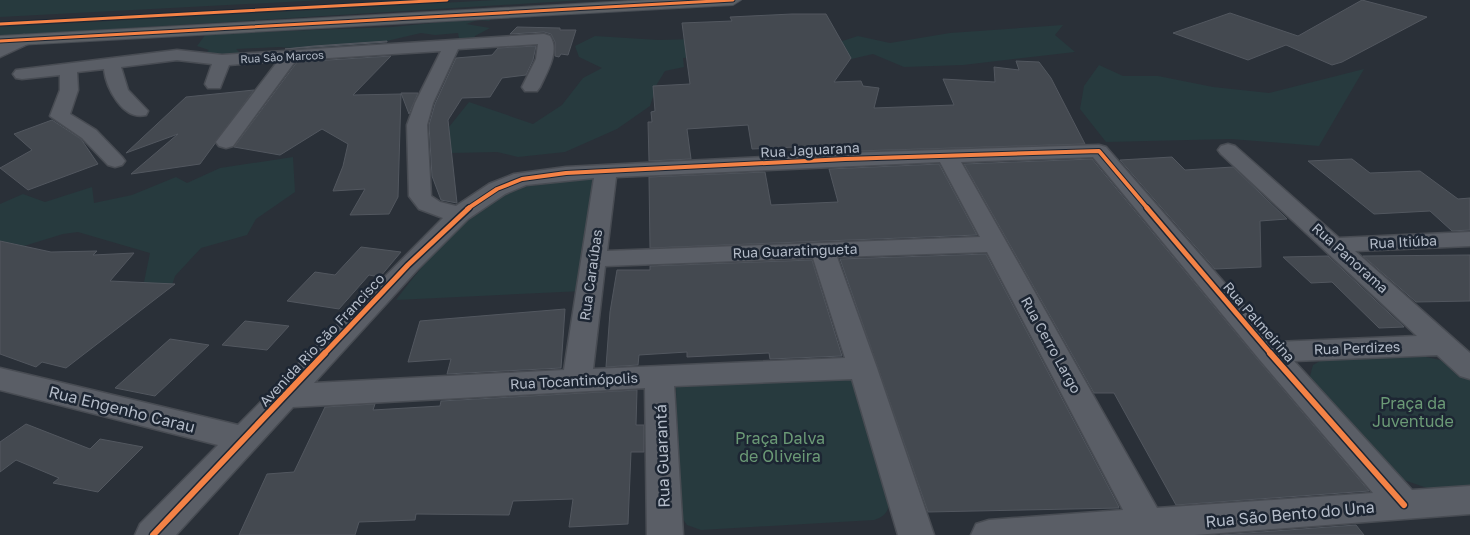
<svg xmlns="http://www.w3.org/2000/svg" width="1470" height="535" font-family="'Golos Text',sans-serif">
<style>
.green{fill:#273a3e}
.building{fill:#444950;stroke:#52575f}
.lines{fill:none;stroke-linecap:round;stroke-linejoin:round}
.minor-casing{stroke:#484c53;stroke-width:3}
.trunk-casing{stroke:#474c53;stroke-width:2}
.minor{fill:#5a5e66;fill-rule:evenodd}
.trunk{fill:#5b5f64;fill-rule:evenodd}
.cycleway-far3-casing{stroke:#1d2633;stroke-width:5}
.cycleway-far2-casing{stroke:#1d2633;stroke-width:6}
.cycleway-far1-casing{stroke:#1d2633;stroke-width:8}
.cycleway-casing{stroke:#1d2633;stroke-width:9}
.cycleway-far3{stroke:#f48246;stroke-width:3}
.cycleway-far2{stroke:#f48246;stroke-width:4}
.cycleway-far1{stroke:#f48246;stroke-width:5}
.cycleway{stroke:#f48246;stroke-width:6}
.labels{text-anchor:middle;stroke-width:5;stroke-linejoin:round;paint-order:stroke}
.far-street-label{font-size:11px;fill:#b4bcc9;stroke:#1d2633}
.street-label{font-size:14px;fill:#b4bcc9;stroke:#1d2633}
.near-park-label{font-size:16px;fill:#6b9a76;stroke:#1d2633}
.near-street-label{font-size:16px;fill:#b4bcc9;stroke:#1d2633}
</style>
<rect width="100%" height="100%" fill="#2a3038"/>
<path class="green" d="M0,0H324L0,17Z
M496,0H584L0,36V27Z
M493,17L489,21L478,20L466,24L490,28L475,36L474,40L459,38L458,33L435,35L421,33L378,43L304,49L279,47L236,49L240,53L232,60L205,54L209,50L197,46L206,34L392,27Z
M1063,25L1055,35L1075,52L963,65L904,67L873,54L843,61L736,55L683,58L684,67L665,71L657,84L650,106L617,129L565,152L518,157L497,152L451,153L449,127L469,102L533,124L562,105L583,78L602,68L579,57L575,46L595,36L659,40L731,38L827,46L858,36L890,43L950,33Z
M1099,65L1123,76H1158L1213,87L1269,93L1364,69L1319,146L1231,139L1106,142L1080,109L1084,86Z
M293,157L295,192L256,219L247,235L201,248L175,276L172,285L143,287L150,253L78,232L63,234L24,246L0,241V204L23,194L45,202L92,187L94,203L132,195L176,177L187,183L220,168Z
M595,177L583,291L396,300C424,262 477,201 523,187C546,180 571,180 595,177Z
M1417,355L1440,360L1470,377V488L1433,490L1398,478L1312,382L1310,376L1313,365L1322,360Z
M849,369L889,501C889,512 884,517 874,520L701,530L687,525L678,512L676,384Z"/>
<path class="building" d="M1362,0L1427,17L1342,62L1332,65L1286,45L1248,60L1173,33L1230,13L1298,36Z
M792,14H826L851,58L834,82L861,81L863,86L879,88L874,108L954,105L943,79L995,82L994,67L1019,70L1016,61L1039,62L1051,78L1085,144L824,152L823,149H818L817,146L752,149L748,125L687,129L691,159L649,161L648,122H652L651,112L655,111L653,86L690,84L682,23L732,21L730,17Z
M517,27L560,28V30H576L568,55L561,54L559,57L555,56V42L551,34L544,32L510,34Z
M387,41V42L285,49L314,46Z
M536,46L533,60L526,75L502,78L490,97L462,98L448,120L457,203L441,200L432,176L429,125L435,104L456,58L492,55L498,48Z
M391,56L353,95L401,94L398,197L389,214L350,215L365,189L333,191L343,166L348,144L322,129L280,155L234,147L297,62Z
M254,90L200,164L131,174L178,134L126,153L186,97Z
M401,93H418L409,114Z
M52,120L81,139L98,164L28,190L0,168L32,150L14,134Z
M1172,157L1185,170L1233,167L1287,219L1260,221L1261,267L1215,269L1120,160Z
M1092,159L1258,360L1369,491L1176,505L1114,393H1094L964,164Z
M1352,159L1370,173L1420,171L1458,199L1470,198V230L1452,231L1430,211L1374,214L1308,161Z
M939,164L977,235L650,248L649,177L765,172L771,205L838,202L829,169Z
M0,241L51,252L97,251L93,255L134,253L110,281L175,284L66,368L42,362L36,367L0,354Z
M361,247L401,252L380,277L369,275L339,309L287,301L315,272L335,275Z
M986,254L1118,505L1119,508L928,512L840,259Z
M1470,255V301L1416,302L1363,256Z
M1328,256L1404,327L1379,328L1332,282L1311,283L1283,257Z
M812,260L842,356L770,359L769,353L687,357V352L639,355L638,365L606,367L610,312L617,270H650V266Z
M565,309L561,368L447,374L451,359L408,362L420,321Z
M245,321L289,326L267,350L222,345Z
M170,339L209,345L155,396L115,388Z
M637,390L636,425H644V452H631L628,524L569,527L573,499L513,501L509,515L416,514L415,520L359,522L355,535H239L267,474L294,472L325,407L375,404L373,410L440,406L441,401Z
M26,424L90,449L100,439L143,447L98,492L53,483L59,478L16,460L0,472V442Z
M1356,525L1364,535H1220Z"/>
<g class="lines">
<defs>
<path id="minor" d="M544,34L550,36C560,51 547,72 540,87L537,91H525L522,87L536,59L538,44L458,49L433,103L427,125L431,196L440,202L456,206L489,184L514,174L566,167L845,153L1099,145L1106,147L1276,342L1417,336L1221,154L1218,150L1221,146L1228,144L1235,146L1339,238L1470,232V246L1355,251L1470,353V379L1460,376L1437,355L1294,361L1412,490L1470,486V514L1195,535H971L976,524L989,520L1123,510L987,252L837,257L877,368L934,535H898L852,379L674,386L683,535H647L645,388L293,407L176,535H135L140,524L218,445L0,390V368L238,425L443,218L419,209L409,196L407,125L415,103L441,51L296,60L233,146L226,148L219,146L216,142L278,61L229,65L220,88H208L205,84L212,64L177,60L121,67L128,90L148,111L146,115C123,121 106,88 104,69L77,72L78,90L70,114L96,130L122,157L125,161L122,165L115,167L108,165L82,138L50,116L60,90V75L22,79L16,78L13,74L16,70L177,50L222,55ZM1093,157L1259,359L1373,493L1157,508L961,162ZM940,162L980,237L607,251L616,177ZM594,178L564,370L314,383L417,270L468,219L505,194L526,185ZM813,258L845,358L593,369L605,266Z
M24,35L32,40L30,43L0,57V46Z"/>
<path id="trunk" d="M646,0H741L733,5L0,46V36Z"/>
</defs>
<use href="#minor" class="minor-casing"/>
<use href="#trunk" class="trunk-casing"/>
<use href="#minor" class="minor"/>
<use href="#trunk" class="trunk"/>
<defs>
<path id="cycleway-far3" d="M0,24L447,0
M0,41L733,0"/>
<path id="cycleway-far2" d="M467,209L497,189L522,179L566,173L845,159L1099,151L1148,209"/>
<path id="cycleway-far1" d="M1147,208L1271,354
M324,354L408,265L469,208"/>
<path id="cycleway" d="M1270,353L1404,505
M153,535L325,353"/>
</defs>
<use href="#cycleway-far3" class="cycleway-far3-casing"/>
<use href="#cycleway-far2" class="cycleway-far2-casing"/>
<use href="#cycleway-far1" class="cycleway-far1-casing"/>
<use href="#cycleway" class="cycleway-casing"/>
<use href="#cycleway-far3" class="cycleway-far3"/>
<use href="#cycleway-far2" class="cycleway-far2"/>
<use href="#cycleway-far1" class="cycleway-far1"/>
<use href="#cycleway" class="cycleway"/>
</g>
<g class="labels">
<g class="far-street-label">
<text transform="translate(282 57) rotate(-3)" y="4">Rua São Marcos</text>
</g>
<g class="street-label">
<text transform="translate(810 150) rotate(-3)" y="5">Rua Jaguarana</text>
<text transform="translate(1403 242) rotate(-3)" y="5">Rua Itiúba</text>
<text transform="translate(795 251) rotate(-2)" y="5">Rua Guaratingueta</text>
<text transform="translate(1350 258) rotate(42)" y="5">Rua Panorama</text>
<text transform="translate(591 275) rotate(-82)" y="5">Rua Caraúbas</text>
<text transform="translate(1259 322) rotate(49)" y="5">Rua Palmeirina</text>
<text transform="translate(322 340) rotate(-47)" y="5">Avenida Rio São Francisco</text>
<text transform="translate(1051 345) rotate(61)" y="5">Rua Cerro Largo</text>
<text transform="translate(1357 348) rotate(-2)" y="5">Rua Perdizes</text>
<text transform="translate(574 381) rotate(-3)" y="5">Rua Tocantinópolis</text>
</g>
<g class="near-park-label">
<text x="1413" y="409">Praça da<tspan x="1413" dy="18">Juventude</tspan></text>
<text x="780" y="444">Praça Dalva<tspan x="780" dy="18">de Oliveira</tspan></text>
</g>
<g class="near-street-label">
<text transform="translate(122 409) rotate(14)" y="6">Rua Engenho Carau</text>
<text transform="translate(662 456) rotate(-92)" y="6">Rua Guarantá</text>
<text transform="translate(1290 514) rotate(-5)" y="6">Rua São Bento do Una</text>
</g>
</g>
</svg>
